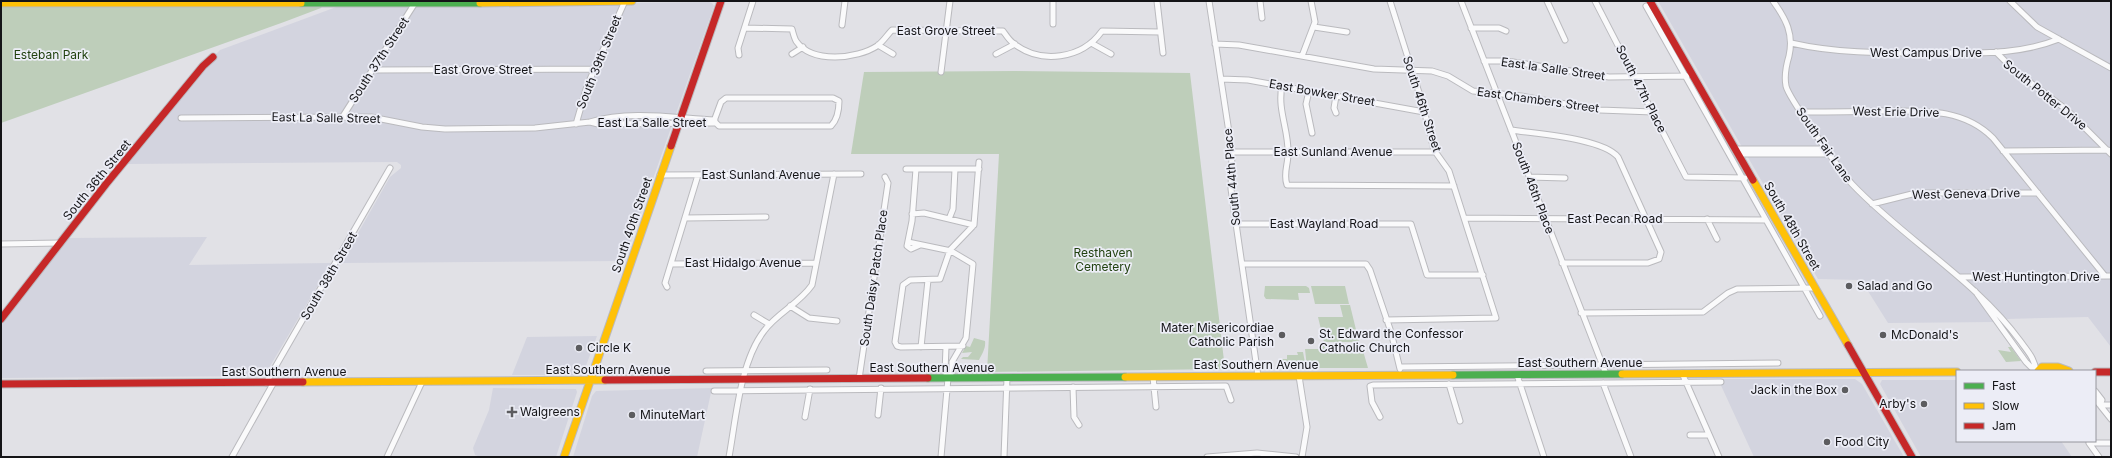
<svg xmlns="http://www.w3.org/2000/svg" width="2112" height="458" font-family="Inter,sans-serif">
<style>
.built{fill:#d3d4df}
.green{fill:#beceba}
.lines{fill:none;stroke-linecap:round;stroke-linejoin:round}
.street-casing{stroke:#bababe;stroke-width:7}
.fast-casing{stroke:#bababe;stroke-width:9}
.slow-casing{stroke:#bababe;stroke-width:9}
.jam-casing{stroke:#bababe;stroke-width:9}
.street{stroke:#fafafb;stroke-width:5}
.fast{stroke:#4caf50;stroke-width:7}
.slow{stroke:#ffc107;stroke-width:7}
.jam{stroke:#c62828;stroke-width:7}
.poi-dot{fill:#5c5c5f;stroke:#ecedf6;stroke-width:1.5}
.labels{text-anchor:middle;stroke-width:3.5;stroke-linejoin:round;paint-order:stroke}
.street-label{font-size:12px;fill:#141417;stroke:#ecedf6}
.park-label{font-size:12px;fill:#21410f;stroke:#ecedf6}
.poi-label{font-size:12px;fill:#141417;stroke:#ecedf6;text-anchor:start}
</style>
<rect width="100%" height="100%" fill="#e1e1e6"/>
<path class="built" d="M1658,1H2111V347L2088,317L2006,319L1995,322L1888,323L1861,280L1818,279Z
M709,2L712,3L714,6L624,261L341,263L390,177L401,168V165L397,162L126,164L206,64L220,50L339,6Z
M207,237L189,265L331,263L266,373L258,376L1,378V322L69,238Z
M597,336L584,371L579,375H512L527,337Z
M1718,379H1855L1862,384L1904,457H1754Z
M1882,380H1957V441H2061L2072,457H1921L1880,384Z
M493,388L576,389L577,392L556,457H481L475,455L473,448L489,410Z
M712,388L697,457H573L592,396L596,391Z"/>
<path class="green" d="M323,5L321,8L284,22L1,123V6Z
M1014,71L1190,73L1225,369L987,372L999,154H851L864,72Z
M1265,286H1306L1309,288L1310,293H1298L1299,300L1266,299L1264,296Z
M1311,286H1345L1349,304H1315Z
M1340,305H1350L1359,342H1324L1318,317H1343Z
M974,338L985,341C986,348 982,354 979,360L961,359L963,357H968L972,352L962,353L966,346L970,347Z
M1361,344L1368,368H1307L1305,349H1322V345Z
M2008,347H2011L2021,361L2006,362L1998,350L2011,352Z
M1297,352H1303L1306,368H1282L1280,359H1287V355H1298Z"/>
<g class="lines">
<defs>
<path id="street" d="M1053,1V24
M1157,1L1163,53
M1209,1L1232,152L1231,189L1258,376
M1260,1L1262,18
M1461,1L1606,374
M1547,1L1565,40
M1595,1L1686,177L1745,178
M1773,1C1786,19 1794,34 1789,56C1786,66 1784,76 1786,86C1788,97 1842,173 1852,184C1905,240 1975,279 2021,342C2028,352 2035,359 2036,371
M2010,1L2037,27L2111,68
M1646,6L1820,316
M842,25L845,1
M1314,27L1347,32
M745,28L792,29C793,33 794,37 796,41C812,64 857,59 877,46C883,42 887,35 892,30L1003,31C1006,35 1009,40 1013,43C1041,65 1082,59 1102,31L1160,32
M1471,28H1499L1506,31
M1791,43C1839,54 1887,53 1936,53C1979,53 2019,55 2059,39
M1093,44L1111,54
M1215,44L1239,45L1374,69L1432,71L1448,76L1473,91L1521,96L1600,110L1653,112
M878,45L893,54
M1996,52L2015,71L2067,110L2111,154
M792,54L803,47
M996,54L1015,44
M739,55L738,48L753,1
M1302,56L1315,22L1311,1
M1484,61H1507L1609,77L1687,76
M372,70L595,69
M941,72L950,1
M1221,79L1248,80L1424,112
M1282,86C1277,110 1289,130 1288,154C1288,165 1283,174 1287,185L1454,186
M1309,91L1306,104L1312,133
M1336,96L1334,108L1336,113
M726,98H833L839,101C839,110 838,119 831,126H719L714,121L721,102Z
M1800,112C1827,112 1853,112 1880,111C1921,111 1962,107 1993,138L2105,276
M343,116L415,3
M181,118L371,117L422,127L445,129L535,128L590,122L598,124L714,123
M590,122C630,110 674,118 715,120
M576,124L587,86L625,1
M1511,130C1537,134 1602,138 1618,157L1661,252L1659,259L1648,263H1562
M1735,149H1826
M2003,151L2108,150
M1232,152H1435
M1738,154H1829
M906,169H979
M916,169L912,221L907,246L911,249L920,245
M660,175L861,174
M1529,177L1565,178
M1872,204L1916,193H2038
M912,214L924,213L974,225
M685,218L766,217
M1464,218L1766,220
M949,219L953,209L955,169
M1707,219L1717,239
M1236,224H1411L1427,275H1483
M908,242L951,251L973,264L966,338L952,362V372L948,378L941,457
M1,244L60,243
M671,264L816,263
M1242,264H1366L1370,270L1391,332L1400,369
M1960,277L2111,276
M667,287L665,283L698,175
M1975,291L2026,362L2035,371
M790,306L809,318L837,321
M1581,313L1703,312L1728,293L1737,289L1814,288
M754,315L769,324
M1386,320L1496,318L1449,171L1434,150L1422,102L1390,1
M963,346L901,347L897,346L895,342L903,285L910,280L940,279L950,250L974,225L979,162
M921,347L928,280
M946,347L945,372L948,378
M1400,367L1778,363
M706,371L827,370
M1682,373L1719,457
M1517,375L1544,457
M1299,376L1307,427L1302,457
M1153,377L1156,407
M859,379L888,183L885,177
M266,383L390,168
M1603,383L1631,457
M1449,384L1460,421
M1073,387L1074,417L1079,425
M714,391L1226,386L1231,400
M2095,391L2102,400L2100,405
M2095,399L2111,419
M2100,405H2111
M878,415L881,388
M805,417L810,389
M1380,417L1372,402L1370,386L1373,385L1721,382
M1690,435H1709
M232,457L274,382
M387,457L422,382
M729,457C736,419 740,362 764,331C777,313 799,304 812,285L834,174
M1004,457L1007,378
M1207,457L1257,453L1296,457
M2099,457L2089,443H2111"/>
<path id="fast" d="M301,3H480
M1453,375L1622,374
M928,378L1125,377"/>
<path id="slow" d="M1,3H301
M480,3L632,1
M1753,180L1848,345
M2038,371L2042,367H2058L2069,371
M1622,374L1957,372
M1125,377L1453,375
M303,382L605,380
M564,457L671,146"/>
<path id="jam" d="M1650,1L1753,180
M671,146L721,1
M1,319L106,184L203,66L213,57
M1848,345L1912,457
M2095,372H2111
M605,380L928,378
M1,384L303,382"/>
</defs>
<use href="#street" class="street-casing"/>
<use href="#fast" class="fast-casing"/>
<use href="#slow" class="slow-casing"/>
<use href="#jam" class="jam-casing"/>
<use href="#street" class="street"/>
<use href="#fast" class="fast"/>
<use href="#slow" class="slow"/>
<use href="#jam" class="jam"/>
</g>
<g class="poi-dot">
<circle cx="1849" cy="286" r="4"/>
<circle cx="1282" cy="335" r="4"/>
<circle cx="1883" cy="335" r="4"/>
<circle cx="1311" cy="341" r="4"/>
<circle cx="579" cy="348" r="4"/>
<circle cx="1845" cy="390" r="4"/>
<circle cx="1924" cy="404" r="4"/>
<path d="M510 406h4v4h4v4h-4v4h-4v-4h-4v-4h4z"/>
<circle cx="632" cy="415" r="4"/>
<circle cx="1827" cy="442" r="4"/>
</g>
<g class="labels">
<g class="street-label">
<text x="946" y="35">East Grove Street</text>
<text x="1926" y="57">West Campus Drive</text>
<text transform="translate(379 60) rotate(-57)" y="4">South 37th Street</text>
<text transform="translate(599 62) rotate(-68)" y="4">South 39th Street</text>
<text transform="translate(1553 69) rotate(8)" y="4">East la Salle Street</text>
<text x="483" y="74">East Grove Street</text>
<text transform="translate(1641 89) rotate(63)" y="4">South 47th Place</text>
<text transform="translate(1322 93) rotate(10)" y="4">East Bowker Street</text>
<text transform="translate(2045 95) rotate(39)" y="4">South Potter Drive</text>
<text transform="translate(1538 100) rotate(8)" y="4">East Chambers Street</text>
<text transform="translate(1422 104) rotate(72)" y="4">South 46th Street</text>
<text transform="translate(1896 112) rotate(1)" y="4">West Erie Drive</text>
<text transform="translate(326 118) rotate(1)" y="4">East La Salle Street</text>
<text x="652" y="127">East La Salle Street</text>
<text transform="translate(1824 145) rotate(55)" y="4">South Fair Lane</text>
<text x="1333" y="156">East Sunland Avenue</text>
<text x="761" y="179">East Sunland Avenue</text>
<text transform="translate(1232 177) rotate(-95)" y="4">South 44th Place</text>
<text transform="translate(97 180) rotate(-51)" y="4">South 36th Street</text>
<text transform="translate(1533 188) rotate(69)" y="4">South 46th Place</text>
<text transform="translate(1966 194) rotate(-1)" y="4">West Geneva Drive</text>
<text x="1615" y="223">East Pecan Road</text>
<text x="1324" y="228">East Wayland Road</text>
<text transform="translate(632 225) rotate(-71)" y="4">South 40th Street</text>
<text transform="translate(1792 226) rotate(60)" y="4">South 48th Street</text>
<text x="743" y="267">East Hidalgo Avenue</text>
<text transform="translate(329 276) rotate(-60)" y="4">South 38th Street</text>
<text x="2036" y="281">West Huntington Drive</text>
<text transform="translate(874 278) rotate(-82)" y="4">South Daisy Patch Place</text>
<text x="1580" y="367">East Southern Avenue</text>
<text x="1256" y="369">East Southern Avenue</text>
<text x="932" y="372">East Southern Avenue</text>
<text x="608" y="374">East Southern Avenue</text>
<text x="284" y="376">East Southern Avenue</text>
</g>
<g class="park-label">
<text x="51" y="59">Esteban Park</text>
<text x="1103" y="257">Resthaven<tspan x="1103" dy="14">Cemetery</tspan></text>
</g>
<g class="poi-label">
<text x="1857" y="290">Salad and Go</text>
<text x="1274" y="332" text-anchor="end">Mater Misericordiae<tspan x="1274" dy="14">Catholic Parish</tspan></text>
<text x="1319" y="338">St. Edward the Confessor<tspan x="1319" dy="14">Catholic Church</tspan></text>
<text x="1891" y="339">McDonald's</text>
<text x="587" y="352">Circle K</text>
<text x="1837" y="394" text-anchor="end">Jack in the Box</text>
<text x="1916" y="408" text-anchor="end">Arby's</text>
<text x="520" y="416">Walgreens</text>
<text x="640" y="419">MinuteMart</text>
<text x="1835" y="446">Food City</text>
</g>
</g>
<rect width="2112" height="458" fill="none" stroke="#141417" stroke-width="4"/>
<rect x="1956" y="370" width="140" height="72" fill="#ecedf6" stroke="#96969d"/>
<rect x="1964" y="383" width="20" height="6" fill="#4caf50" stroke="#96969d"/>
<text x="1992" y="390" font-size="12" fill="#141417">Fast</text>
<rect x="1964" y="403" width="20" height="6" fill="#ffc107" stroke="#96969d"/>
<text x="1992" y="410" font-size="12" fill="#141417">Slow</text>
<rect x="1964" y="423" width="20" height="6" fill="#c62828" stroke="#96969d"/>
<text x="1992" y="430" font-size="12" fill="#141417">Jam</text>
</svg>
